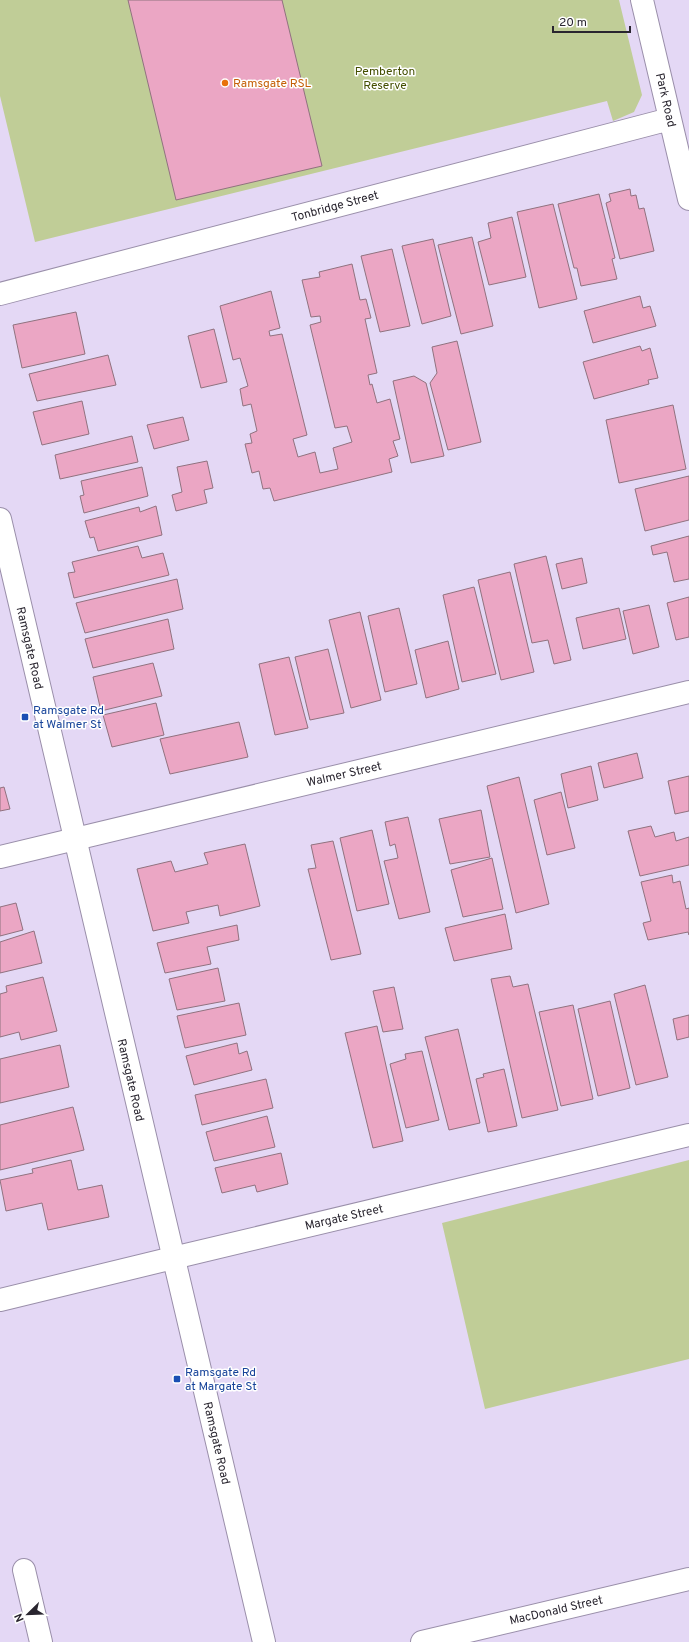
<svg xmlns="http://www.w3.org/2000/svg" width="689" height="1642" font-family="Overpass,sans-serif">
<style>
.green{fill:#c0cd97}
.building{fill:#eba6c4;stroke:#90727f}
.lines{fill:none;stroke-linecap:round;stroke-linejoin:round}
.street-casing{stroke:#9a8faa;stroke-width:24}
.secondary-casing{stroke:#9a8faa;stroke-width:24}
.street{stroke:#fff;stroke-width:22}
.secondary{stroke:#fff;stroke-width:22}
.food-dot{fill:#e8710a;stroke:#fff;stroke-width:1.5}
.transit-dot{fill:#1a4fb4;stroke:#fff;stroke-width:1.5}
.labels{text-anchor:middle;stroke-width:3;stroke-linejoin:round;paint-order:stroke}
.park-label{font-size:12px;fill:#444f00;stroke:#fff}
.food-label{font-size:12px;fill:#c56008;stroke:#fff;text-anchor:start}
.street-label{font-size:12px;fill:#29252f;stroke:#fff}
.transit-label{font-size:12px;fill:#164399;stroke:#fff;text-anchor:start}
</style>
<rect width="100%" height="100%" fill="#e4d8f5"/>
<path class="green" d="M0,0H619L642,95L634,112L613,121L607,101L35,242L0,96Z
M689,1160V1359L485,1409L442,1223Z"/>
<path class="building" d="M128,0H282L322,166L176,200Z
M630,189L631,196L636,195L639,209L644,208L654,251L620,259L606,203L611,201L609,194Z
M599,194L615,258L612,259L617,279L581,286L577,268H574L558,204Z
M553,204L577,299L539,308L517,212Z
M512,217L526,277L489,285L478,242L491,238L488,223Z
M472,237L493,326L461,334L438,245Z
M433,239L451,316L422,324L402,246Z
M392,249L410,326L380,332L361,256Z
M352,264L360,300L366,299L371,318L365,319L377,373L368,375L370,385L372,384L377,403L390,399L400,439L393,441L398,456L389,459L392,472L274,501L270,488L263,489L259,471L252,473L245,444L252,443L250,434L257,431L251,404L243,406L240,389L248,386L240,358L233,360L220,306L271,291L280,328L269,331L270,336L282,334L307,435L293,439L298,457L315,452L320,473L338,469L333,448L352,442L347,426L335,428L310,325L321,322L320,316L311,317L302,280L320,277L319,272Z
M640,296L643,308L650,306L656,326L593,343L584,311Z
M76,312L85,354L22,368L13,325Z
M214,329L227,382L201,388L188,336Z
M457,341L481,442L448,450L430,383L437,373L432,347Z
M640,346L642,351L650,348L658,378L648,380L649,384L594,399L583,362Z
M108,355L116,385L37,401L29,374Z
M414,376L426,383L444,456L411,463L393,381Z
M82,401L89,434L42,445L33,412Z
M673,405L686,469L619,483L606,420Z
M183,417L189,440L154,449L147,425Z
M132,436L138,462L60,479L55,455Z
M207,461L213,488L204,490L207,503L176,511L172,495L182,492L177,467Z
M142,467L148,496L84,513L80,496L84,495L81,481Z
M689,476V520L645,531L635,489Z
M156,506L162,535L98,551L94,537L90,538L85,521L139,507L140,512Z
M689,536V579L674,582L667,552L653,555L651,546Z
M138,546L142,558L163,553L169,575L74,598L68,573L75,572L72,562Z
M546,556L571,660L554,664L548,640L532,643L514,564Z
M582,558L587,583L562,589L556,564Z
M510,572L534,672L501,680L478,580Z
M177,579L183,609L85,633L76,603Z
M474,587L496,674L462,682L443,595Z
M689,597V637L676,640L667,603Z
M649,605L659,647L633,654L623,611Z
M399,608L417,684L385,692L368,616Z
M619,608L626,639L583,649L576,618Z
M360,612L381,700L351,708L329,620Z
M168,619L174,649L93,668L85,639Z
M448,641L459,689L426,698L415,650Z
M328,649L344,713L310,720L295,657Z
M289,657L308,728L275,735L259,664Z
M153,663L162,696L101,711L93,677Z
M156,703L164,735L112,747L103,715Z
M239,722L248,757L170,774L160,739Z
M637,753L643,778L604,788L598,763Z
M591,766L598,800L568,808L561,774Z
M689,776V811L675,814L668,781Z
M519,777L549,904L516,913L487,786Z
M4,787L10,809L0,811V788Z
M561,792L575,848L547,855L534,800Z
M481,810L490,857L450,864L439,819Z
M408,817L430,912L399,919L384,861L398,858L395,844L390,846L385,822Z
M651,826L655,837L674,832L676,841L689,837V865L640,876L628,831Z
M372,830L389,904L357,911L340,838Z
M333,841L361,954L331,960L308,869L316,868L311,845Z
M245,844L260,906L220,916L218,905L186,912L189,923L153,931L137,869L171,861L175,872L208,864L204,853Z
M492,858L503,909L463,917L451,870Z
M672,875L673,883L680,881L686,909L689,908V935L688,932L648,940L643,923L651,921L641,882Z
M16,903L23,930L0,936V907Z
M505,914L512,949L454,961L445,928Z
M237,925L239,940L207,947L211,964L165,973L157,943Z
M34,931L42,963L0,973V942Z
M218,968L225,1001L177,1010L169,979Z
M510,976L513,987L528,984L558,1110L522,1118L491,979Z
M43,977L57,1031L21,1040L19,1032L0,1037V994L7,992L6,986Z
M645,985L668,1077L636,1085L614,994Z
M394,987L403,1029L383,1032L373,991Z
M610,1001L630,1088L598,1096L578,1009Z
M239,1003L246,1035L185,1048L177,1016Z
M573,1005L593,1099L561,1106L539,1012Z
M689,1015V1037L677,1040L673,1019Z
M377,1026L403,1141L373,1148L345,1033Z
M458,1029L480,1123L449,1130L425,1037Z
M237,1043L239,1054L247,1051L252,1070L194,1085L186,1056Z
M60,1045L69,1087L0,1103V1059Z
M422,1051L439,1120L406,1128L390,1064L406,1059L405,1054Z
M504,1069L517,1126L488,1132L476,1079L484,1077L483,1074Z
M266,1079L273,1108L202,1125L195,1095Z
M73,1107L84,1150L0,1170V1125Z
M267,1116L275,1147L214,1161L206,1132Z
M281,1153L288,1184L257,1192L255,1185L222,1193L215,1168Z
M71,1160L78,1190L102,1185L109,1217L48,1230L42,1203L6,1211L0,1180L33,1173L32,1169Z"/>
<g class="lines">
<defs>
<path id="street" d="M642,0L689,199
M0,294L670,119
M0,857L689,692
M173,1258L689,1135
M24,1570L41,1642
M422,1642L689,1579"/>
<path id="secondary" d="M0,519L264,1642
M0,1300L173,1258"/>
</defs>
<use href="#street" class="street-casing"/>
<use href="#secondary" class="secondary-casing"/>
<use href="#street" class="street"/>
<use href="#secondary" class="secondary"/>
</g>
<circle class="food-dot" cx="225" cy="83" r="4"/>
<g class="transit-dot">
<rect x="21" y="713" width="8" height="8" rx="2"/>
<rect x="173" y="1375" width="8" height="8" rx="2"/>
</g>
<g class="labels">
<g class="park-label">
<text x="385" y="75">Pemberton<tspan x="385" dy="14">Reserve</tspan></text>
</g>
<g class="food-label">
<text x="233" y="87">Ramsgate RSL</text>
</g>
<g class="street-label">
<text transform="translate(666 100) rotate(77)" y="4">Park Road</text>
<text transform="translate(335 206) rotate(-15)" y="4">Tonbridge Street</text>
<text transform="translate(30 648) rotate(77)" y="4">Ramsgate Road</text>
<text transform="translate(344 774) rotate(-13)" y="4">Walmer Street</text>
<text transform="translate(131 1080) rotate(77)" y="4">Ramsgate Road</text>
<text transform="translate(344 1217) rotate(-13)" y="4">Margate Street</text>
<text transform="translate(217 1443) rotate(77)" y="4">Ramsgate Road</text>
<text transform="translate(556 1610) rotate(-13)" y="4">MacDonald Street</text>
</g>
<g class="transit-label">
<text x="33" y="714">Ramsgate Rd<tspan x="33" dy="14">at Walmer St</tspan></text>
<text x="185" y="1376">Ramsgate Rd<tspan x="185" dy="14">at Margate St</tspan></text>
</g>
</g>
<g transform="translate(28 1614) rotate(247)" stroke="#ffffff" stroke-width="3" paint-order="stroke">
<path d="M0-3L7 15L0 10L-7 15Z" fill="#29252f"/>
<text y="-6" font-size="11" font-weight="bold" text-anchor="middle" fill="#29252f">N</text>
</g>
<path d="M553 26v6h77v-6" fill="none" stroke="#29252f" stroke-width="2"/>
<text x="559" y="26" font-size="12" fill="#29252f" stroke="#ffffff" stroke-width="3" paint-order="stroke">20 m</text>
</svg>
